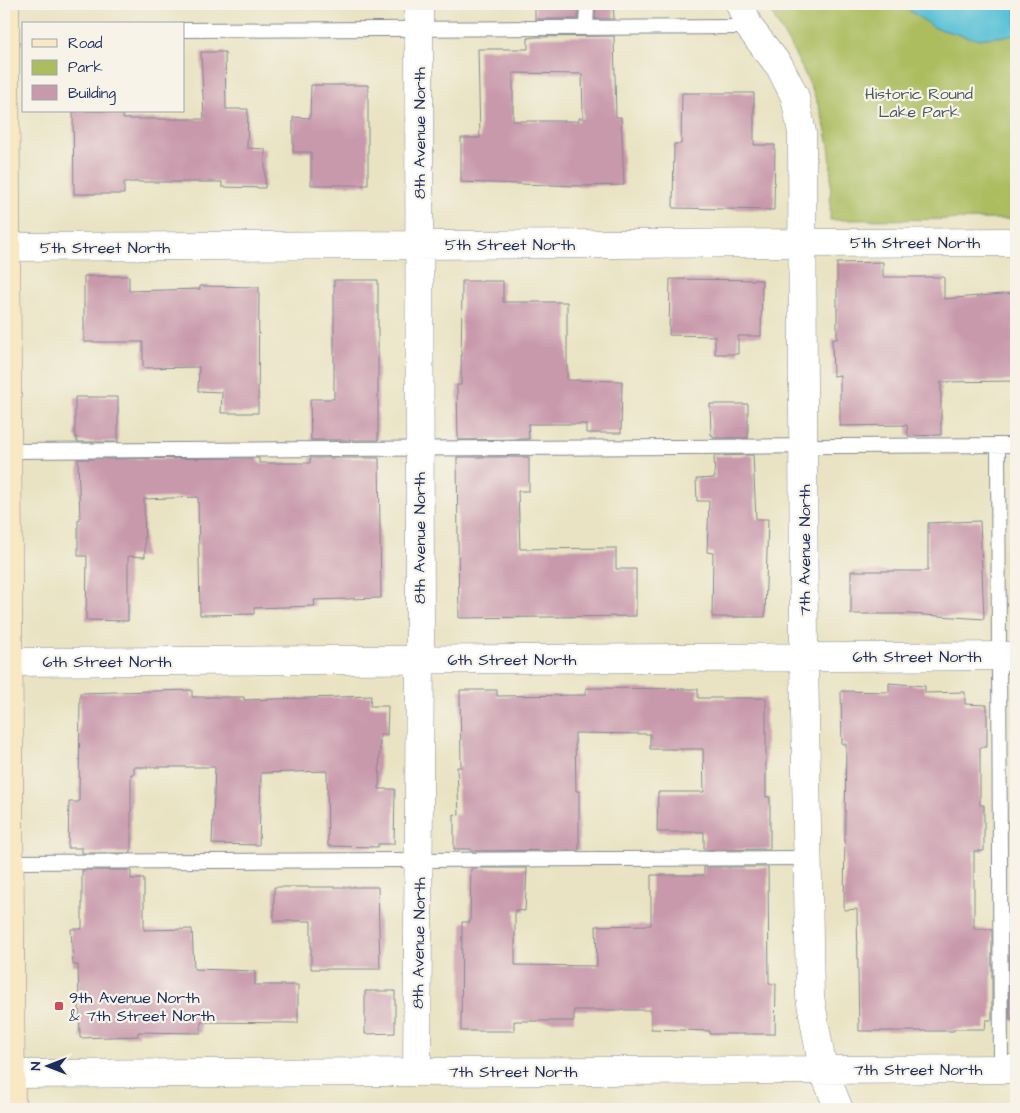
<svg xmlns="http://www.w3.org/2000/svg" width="1020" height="1113" font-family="'Architects Daughter',sans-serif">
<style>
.green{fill:#acbd60;stroke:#64765f}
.water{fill:#5bc2d7;stroke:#3b789a}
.building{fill:#c898ab;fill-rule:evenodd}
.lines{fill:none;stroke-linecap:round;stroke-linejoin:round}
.lane-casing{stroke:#828990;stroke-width:16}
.street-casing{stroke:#828990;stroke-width:29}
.secondary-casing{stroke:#828990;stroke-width:29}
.lane{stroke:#fff;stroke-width:14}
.street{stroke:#fff;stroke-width:28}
.secondary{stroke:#f8e8c3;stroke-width:28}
.poi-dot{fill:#d1495b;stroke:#f7f3e8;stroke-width:2}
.labels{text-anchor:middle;stroke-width:4.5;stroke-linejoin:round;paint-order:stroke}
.park-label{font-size:16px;fill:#465a5f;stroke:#f7f3e8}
.street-label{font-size:16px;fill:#1b2f5e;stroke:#f7f3e8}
.poi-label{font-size:16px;fill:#1b2f5e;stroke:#f7f3e8;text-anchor:start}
</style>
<rect width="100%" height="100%" fill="#f7f3e8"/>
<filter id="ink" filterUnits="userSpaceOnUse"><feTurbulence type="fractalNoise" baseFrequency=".02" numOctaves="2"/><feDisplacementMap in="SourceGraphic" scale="10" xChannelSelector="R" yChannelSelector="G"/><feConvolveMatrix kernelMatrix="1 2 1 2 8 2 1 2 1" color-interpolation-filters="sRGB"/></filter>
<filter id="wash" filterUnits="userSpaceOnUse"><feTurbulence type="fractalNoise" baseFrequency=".0096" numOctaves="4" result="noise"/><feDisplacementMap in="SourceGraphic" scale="20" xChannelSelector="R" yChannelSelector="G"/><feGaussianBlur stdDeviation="1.12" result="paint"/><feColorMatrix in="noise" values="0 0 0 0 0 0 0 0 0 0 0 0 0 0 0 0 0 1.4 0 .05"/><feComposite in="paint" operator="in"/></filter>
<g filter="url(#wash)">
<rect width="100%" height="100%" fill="#e9e3c3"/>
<path class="green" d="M766,4H1016V219L830,220C830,198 832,176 830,154C824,100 793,50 766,4Z"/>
<path class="water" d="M900,4H1016V35L976,39L935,28Z"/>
<g id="blocks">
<path class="building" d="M535,4H578V19H535Z
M596,4H613L614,19H595Z
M614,36L616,117H621L624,185L581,186L461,182V138H480L478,49H528V38L535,37ZM513,73L582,74L583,118H579V121H513Z
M201,52H225L226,109H248L247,148L265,149V188L222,187V182H124V194H74L73,111H123V119H204Z
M311,85H368V185H311V152H293V117L310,118Z
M682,93H754V145H775L774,210L673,208L674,144H681Z
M883,262V277H944V299L1014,293L1015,381L941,382V435L908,436L907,425L840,426V375L833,376L832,339H837V263Z
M84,276H129V291L200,289V286L259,287L258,413H221L222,392L198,391L199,367L143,368V342H84Z
M670,279L762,280L761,336H738V354H715V336L669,335Z
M334,280H378V440H311L310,399H334Z
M462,281H503V302H567V380L622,381L621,433H586V424H528L529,439L458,440L457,385H461Z
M75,397H118V442H77V437H75Z
M710,404H748V438H713V435H711Z
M753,455L756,519H768L765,617H712L713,553L707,552L709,501H697L696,479L715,478L714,456Z
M457,457H529V491H518L520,549L616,548V569H636V616L459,618Z
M259,458V463H310V458H379L381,598L314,600L315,606L254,608V614L200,615L198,497L144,499L145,557L128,556V621L86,620L87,556H78V520H80L78,459Z
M980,521L984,619L909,614H851V571H928V523Z
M889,683L925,686V693L965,692V704L987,705V747H980V805H984V851H974V929H992V1020H986L985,1029H954V1031H859L857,909L844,910L846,744H842L841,691L889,692Z
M586,688L698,689V698H766V797H770V849L704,850V832H657L658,792H704L703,749H650V734L575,733L576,791H579V850L471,851V849H454V814L459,815L457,767H461L460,690H497V696L586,695Z
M192,690V697H244V700L371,696L370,706H388L387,735H380L379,789H395L394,844H378V847L328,846L327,771L261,773L259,845L212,844L215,767H134V774H131V853H82V848H68L69,802H79L80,693Z
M704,867H768L769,983L776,984L775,1034H710V1031L651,1029V1010H574V1021H514V1031H461L462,922H470L471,868H527L525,911L515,910V965L597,966L596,926L651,925V875H704Z
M82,870H131V879H144V930L192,929L194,969L255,971V985H298V1023L201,1022V1033L138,1032V1036L80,1038L78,965H73L71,929H82Z
M274,887H378L380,969H311V921H274Z
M1009,929H1016V1020H1010Z
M365,991H395V1033L365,1034Z"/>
</g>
</g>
<g filter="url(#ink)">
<use href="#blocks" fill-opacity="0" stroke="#828990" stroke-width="1"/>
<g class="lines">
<defs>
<path id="lane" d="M586,28L587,4
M184,30L749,27
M998,445L1001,1069
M7,451L1016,445
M9,862L808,858"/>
<path id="street" d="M740,4L749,27L780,67L795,97L802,133L804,657L810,997L823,1070L839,1109
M4,247L1016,242
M8,662L1016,656
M417,1072L420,659L419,4
M11,1074L1016,1069"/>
<path id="secondary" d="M5,4L11,1109"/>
</defs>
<use href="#lane" class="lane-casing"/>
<use href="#street" class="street-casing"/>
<use href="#secondary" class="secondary-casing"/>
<use href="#lane" class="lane"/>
<use href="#street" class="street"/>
<use href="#secondary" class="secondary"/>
</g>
</g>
<rect class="poi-dot" x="54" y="1001" width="10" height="10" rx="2.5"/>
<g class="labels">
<g class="park-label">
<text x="919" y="99">Historic Round<tspan x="919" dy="18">Lake Park</tspan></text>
</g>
<g class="street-label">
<text transform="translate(419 133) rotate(-90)" y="6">8th Avenue North</text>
<text x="915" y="248">5th Street North</text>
<text x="510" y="250">5th Street North</text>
<text x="105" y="253">5th Street North</text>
<text transform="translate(419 538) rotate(-90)" y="6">8th Avenue North</text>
<text transform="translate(804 550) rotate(-90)" y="6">7th Avenue North</text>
<text x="917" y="662">6th Street North</text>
<text x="512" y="665">6th Street North</text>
<text x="107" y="667">6th Street North</text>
<text transform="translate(418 943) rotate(-89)" y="6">8th Avenue North</text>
<text x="918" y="1075">7th Street North</text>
<text x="513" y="1077">7th Street North</text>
</g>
<g class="poi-label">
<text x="69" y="1003">9th Avenue North<tspan x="69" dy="18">&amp; 7th Street North</tspan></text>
</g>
</g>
<rect width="1020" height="1113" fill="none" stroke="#f7f3e8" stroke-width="20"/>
<rect x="22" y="22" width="162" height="90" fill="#f7f3e8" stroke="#9fa5b1"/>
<rect x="32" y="39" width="25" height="8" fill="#f8e8c3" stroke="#9fa5b1"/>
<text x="68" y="48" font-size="15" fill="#1b2f5e">Road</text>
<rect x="32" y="60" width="25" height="15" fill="#acbd60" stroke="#9fa5b1"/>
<text x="68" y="72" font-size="15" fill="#1b2f5e">Park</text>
<rect x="32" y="85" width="25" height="15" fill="#c898ab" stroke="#9fa5b1"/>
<text x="68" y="98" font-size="15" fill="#1b2f5e">Building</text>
<g transform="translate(48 1066) rotate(270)" stroke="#f7f3e8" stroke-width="4" paint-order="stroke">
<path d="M0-4L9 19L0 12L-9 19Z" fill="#1b2f5e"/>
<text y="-8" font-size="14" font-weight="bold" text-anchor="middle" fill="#1b2f5e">N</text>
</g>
</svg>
